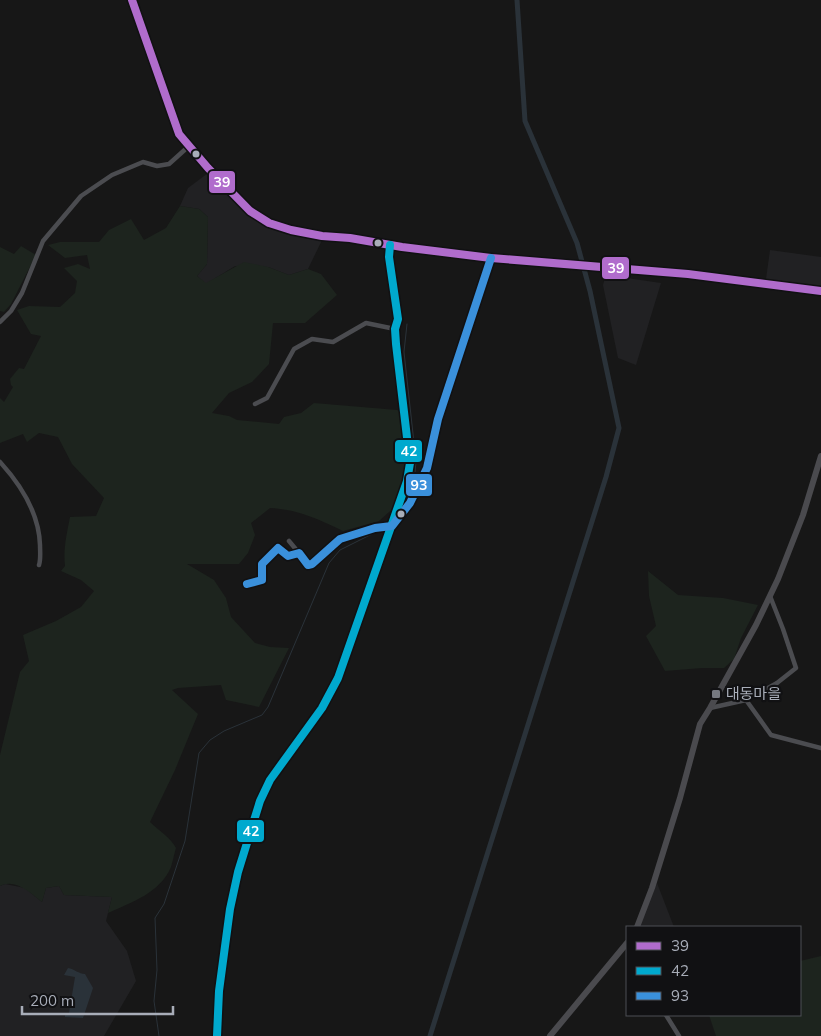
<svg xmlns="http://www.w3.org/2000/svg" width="821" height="1036" font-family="Mulish,'Noto Sans KR',sans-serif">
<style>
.built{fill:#212123}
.green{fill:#1d241e}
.water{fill:#2a3239}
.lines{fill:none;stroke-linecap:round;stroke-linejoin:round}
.stream{stroke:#2a3239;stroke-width:1}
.canal{stroke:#2a3239;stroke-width:5}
.street{stroke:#4b4c50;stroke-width:4.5}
.secondary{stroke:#4a4a4e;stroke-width:6}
.bus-1-casing{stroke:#111113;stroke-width:11}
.bus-2-casing{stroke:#111113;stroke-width:11}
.bus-3-casing{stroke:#111113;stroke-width:11}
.bus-1{stroke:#b06ccc;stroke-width:8}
.bus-2{stroke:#00a9ce;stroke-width:8}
.bus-3{stroke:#3a90db;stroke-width:8}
.bus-dot{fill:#a8adb8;stroke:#111113;stroke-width:2}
.poi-dot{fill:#757880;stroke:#111113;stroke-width:2}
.labels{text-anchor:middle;stroke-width:4.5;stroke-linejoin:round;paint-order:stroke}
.poi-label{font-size:15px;fill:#a8adb8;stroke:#111113;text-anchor:start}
.line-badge{stroke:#111113;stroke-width:2}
.badge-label{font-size:14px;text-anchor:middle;font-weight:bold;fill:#fff}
</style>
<rect width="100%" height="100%" fill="#171717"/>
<path class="built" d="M208,173L266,226L289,234L323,238L308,269L289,275L268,267L235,266L206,284L197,276L207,264L208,217L199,209L180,206L188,188Z
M770,250L821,257V286L766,279Z
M606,275L661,283L636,365L618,358L603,285Z
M657,883L674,927H639Z
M5,884L25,888L42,902L46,888L59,886L64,895L112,897L106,921L127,951L136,981L104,1036H0V886Z"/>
<path class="green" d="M180,206L199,209L208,217L207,264L197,276L206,283L244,262L268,267L289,275L308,269L321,274L337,295L305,323H273L269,364L252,382L229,393L212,413L229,416L237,420L279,424L284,417L301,413L314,403L397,410L408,416L411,483L408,495L379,521L343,531C316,518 299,510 270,508L251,523L255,535L248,553L239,564H187L214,580L226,598L231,617L255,643L270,647L289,648L259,707L226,700L221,685L178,688L172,690L198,714L175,770L150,822C159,831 170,837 176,848C174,854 173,861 171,867C160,893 132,902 108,913L112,897L64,895L59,886L46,888L42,902C31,893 15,878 0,886V755L20,672L29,661L23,635L56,621L81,607L94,591L81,580L61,571L65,566C63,549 67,533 70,517L96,516L104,498L72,464L58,437L39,433L27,442L23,434L0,443V398L4,402L13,387L11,385L10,379L19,368L24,369L41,336L31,334L17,310L29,306L60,307L75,293L77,281L64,268L78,264L90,269L87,255L65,258L48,245L60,242H99L109,230L131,219L144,240L166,228Z
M21,246L36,255L11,304L4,312L0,311V247L14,254Z
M648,571L678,595L723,598L758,605L741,638L734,659L724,668H702L665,671L646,636L656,626L649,596Z
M821,956V1036H716L709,1015H800V961Z"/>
<path class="water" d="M68,968C74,969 79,974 85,974L93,988L83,1018L65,1017V1013H69L75,977L64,975Z"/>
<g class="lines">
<path class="stream" d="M407,324L404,352L416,461L414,484
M159,1036L154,1001L157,970L155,918L164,904L185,841L199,753L210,740L224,731L262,715L268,707L329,563L340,550L380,530"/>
<path class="canal" d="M430,1036L606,477L619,428L590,291L577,243L525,121L517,0"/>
<path class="street" d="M0,322L11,311L22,293L43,241L81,196L112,175L143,162L157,166L169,164L189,146
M255,404L267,398L294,349L312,339L333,342L366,323L395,329
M0,462C21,485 39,513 40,545C40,552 41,559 39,565
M289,541L299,553
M247,584L262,580V564L278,548L288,556L299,553L308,565L312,564L340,539L375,528L392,526L410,503L427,468L438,419L491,258
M746,700L771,735L821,748
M710,708L746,700L777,683L796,668L783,629L770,596
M666,1015L679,1036"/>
<path class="secondary" d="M132,0L179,134L208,168L250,211L269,223L291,230L322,236L350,238L402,247L491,258L688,274L821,291
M637,927L652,888L680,798L700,724L710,708L756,625L778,579L803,515L821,456
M217,1036L219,991L230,909L238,872L260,801L270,780L322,708L338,678L407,481L410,463L396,344L395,329L398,319L389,257L390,245
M550,1036L627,943"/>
<defs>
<path id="bus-1" d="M132,0L179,134L208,168L250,211L269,223L291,230L322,236L350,238L402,247L491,258L688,274L821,291"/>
<path id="bus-2" d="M217,1036L219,991L230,909L238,872L260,801L270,780L322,708L338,678L407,481L410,463L396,344L395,329L398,319L389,257L390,245"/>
<path id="bus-3" d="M247,584L262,580V564L278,548L288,556L299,553L308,565L312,564L340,539L375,528L392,526L410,503L427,468L438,419L491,258"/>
</defs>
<use href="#bus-1" class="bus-1-casing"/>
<use href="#bus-2" class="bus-2-casing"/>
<use href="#bus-3" class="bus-3-casing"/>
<use href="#bus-1" class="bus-1"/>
<use href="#bus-2" class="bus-2"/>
<use href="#bus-3" class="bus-3"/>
</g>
<g class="bus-dot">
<circle cx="196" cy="154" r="4.5"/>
<circle cx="378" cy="243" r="4.5"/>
<circle cx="401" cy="514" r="4.5"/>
</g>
<rect class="poi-dot" x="711" y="689" width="10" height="10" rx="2.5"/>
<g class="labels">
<g class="poi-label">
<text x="726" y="699">대동마을</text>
</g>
</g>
<g class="line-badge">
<rect x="208" y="170" width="28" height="24" rx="5" fill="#b06ccc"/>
<rect x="601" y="256" width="29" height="24" rx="5" fill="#b06ccc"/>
<rect x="394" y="439" width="29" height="24" rx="5" fill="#00a9ce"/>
<rect x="405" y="473" width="28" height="24" rx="5" fill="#3a90db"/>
<rect x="236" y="819" width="29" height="24" rx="5" fill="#00a9ce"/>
</g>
<g class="badge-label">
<text x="222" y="187">39</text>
<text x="616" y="273">39</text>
<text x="409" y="456">42</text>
<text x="419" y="490">93</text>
<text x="251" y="836">42</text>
</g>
<rect x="626" y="926" width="175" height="90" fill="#111113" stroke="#4d4f55"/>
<rect x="636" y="942" width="25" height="8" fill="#b06ccc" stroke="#4d4f55"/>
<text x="671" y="951" font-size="15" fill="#a8adb8">39</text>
<rect x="636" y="967" width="25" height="8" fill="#00a9ce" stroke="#4d4f55"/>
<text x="671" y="976" font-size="15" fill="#a8adb8">42</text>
<rect x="636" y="992" width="25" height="8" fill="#3a90db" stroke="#4d4f55"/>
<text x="671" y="1001" font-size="15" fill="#a8adb8">93</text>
<path d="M22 1006v8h151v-8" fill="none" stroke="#a8adb8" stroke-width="2.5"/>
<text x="30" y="1006" font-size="15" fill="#a8adb8" stroke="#111113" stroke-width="4" paint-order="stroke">200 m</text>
</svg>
